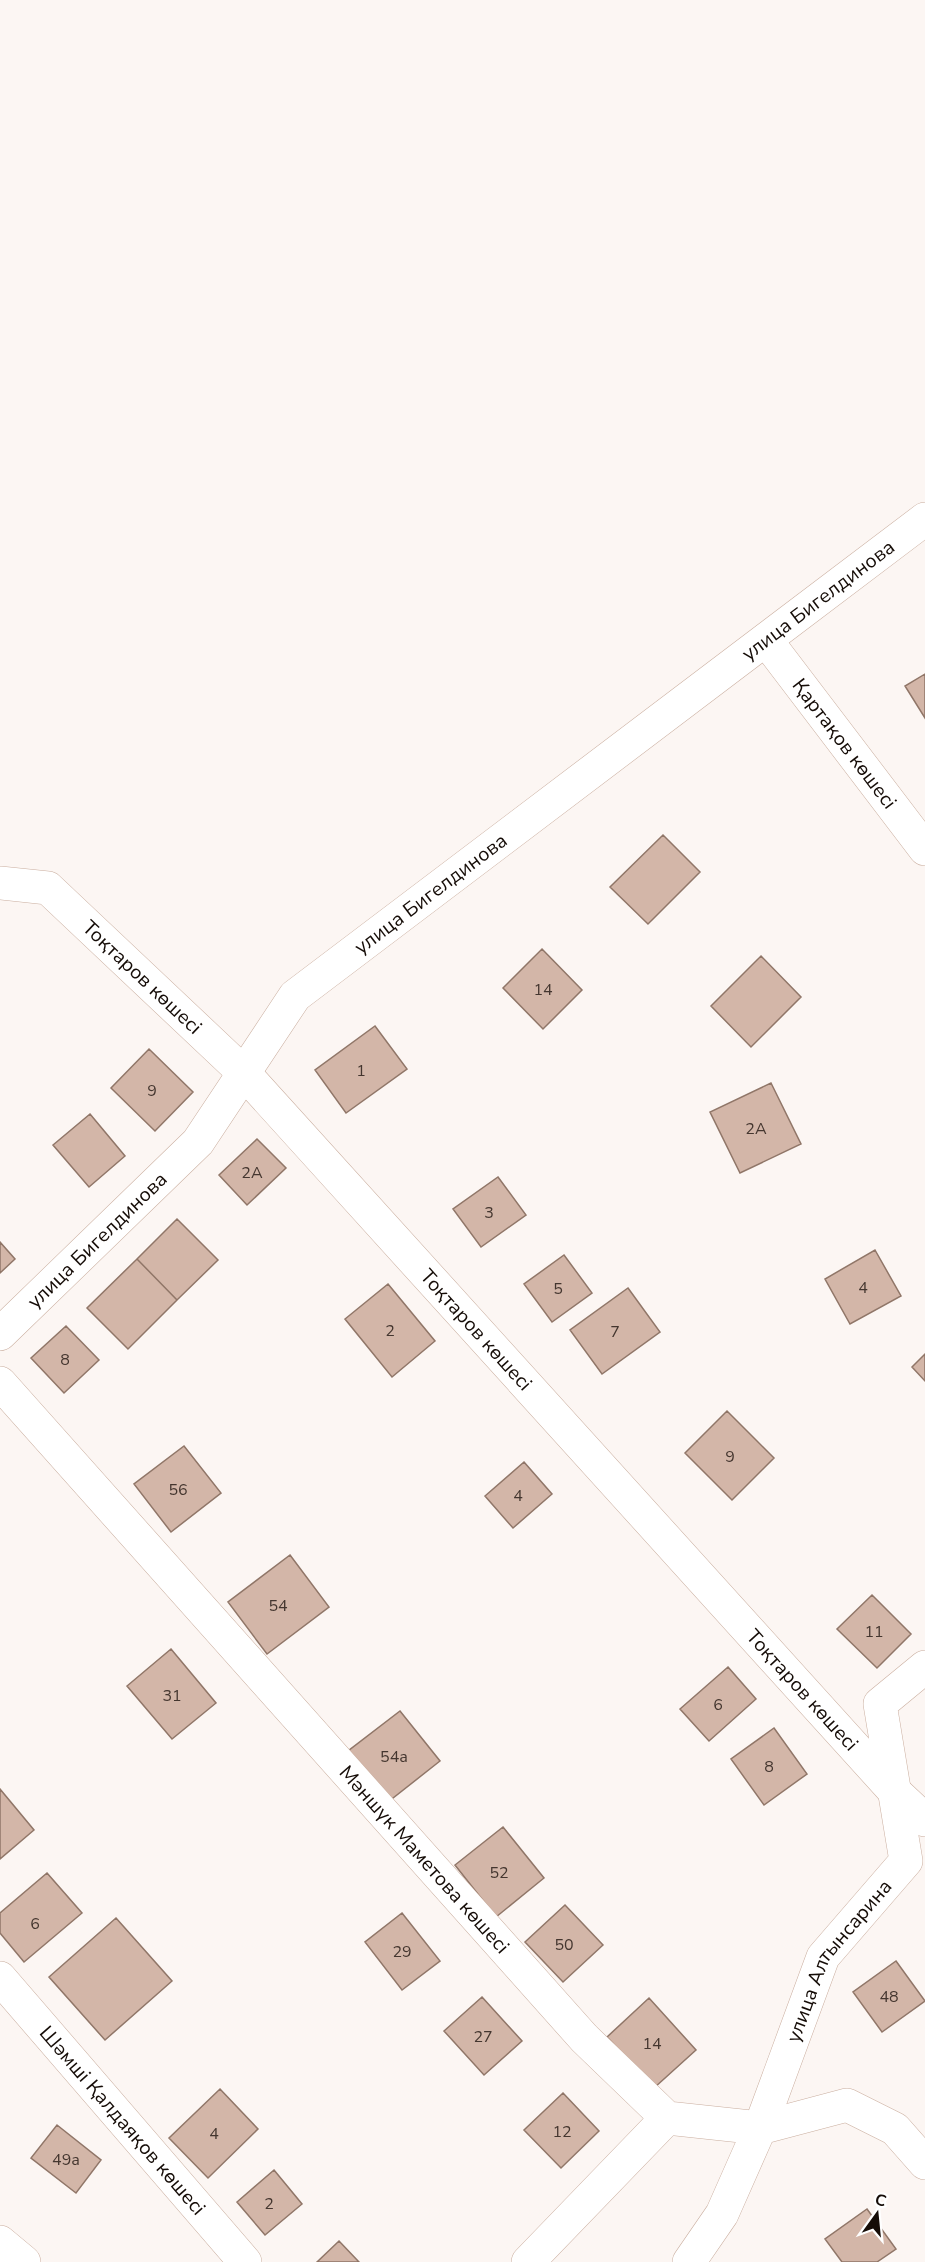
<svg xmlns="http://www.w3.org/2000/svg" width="925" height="2262" font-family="'Nunito Sans',sans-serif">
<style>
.building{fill:#d3b6a8;stroke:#907668;stroke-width:1.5}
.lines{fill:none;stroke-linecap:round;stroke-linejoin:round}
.minor-casing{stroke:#caae9f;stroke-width:34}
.minor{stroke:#fff;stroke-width:33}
.labels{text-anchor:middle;stroke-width:5;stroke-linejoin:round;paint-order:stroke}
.number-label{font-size:16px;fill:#44362f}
.street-label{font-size:20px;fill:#150c07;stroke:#fff}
</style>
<rect width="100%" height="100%" fill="#fcf6f3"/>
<path class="building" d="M925,674V718L905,686Z
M663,835L700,872L648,924L610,887Z
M542,949L582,990L543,1029L503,988Z
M761,956L801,997L751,1047L711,1006Z
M375,1026L407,1069L346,1113L315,1070Z
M149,1049L193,1092L155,1131L111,1088Z
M771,1083L801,1144L740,1173L710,1112Z
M90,1114L125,1156L89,1187L53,1145Z
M257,1139L286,1168L247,1205L219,1175Z
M498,1177L526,1215L481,1247L453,1209Z
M177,1219L218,1260L177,1300L137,1259Z
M0,1242L15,1259L0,1273Z
M875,1250L901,1296L850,1324L825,1279Z
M564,1255L592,1293L552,1322L524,1284Z
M137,1259L177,1300L128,1349L87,1308Z
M388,1284L435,1341L392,1377L345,1319Z
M628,1288L660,1332L602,1374L570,1330Z
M66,1326L99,1360L64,1393L31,1358Z
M925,1354V1381L912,1367Z
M727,1411L774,1458L732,1500L685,1453Z
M184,1446L221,1493L171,1532L134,1484Z
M524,1462L552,1494L513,1528L485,1496Z
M290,1555L329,1607L267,1654L228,1602Z
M872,1595L911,1634L877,1668L837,1629Z
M171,1649L216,1703L172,1739L127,1686Z
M728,1667L756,1699L709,1741L680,1709Z
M400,1711L440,1761L388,1802L348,1751Z
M774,1728L807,1774L764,1805L731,1759Z
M0,1789L34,1830L0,1859Z
M503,1827L544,1878L496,1917L455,1865Z
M47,1873L82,1913L24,1962L0,1933V1913Z
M565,1905L603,1945L563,1982L525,1942Z
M402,1913L440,1961L402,1990L365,1942Z
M116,1918L172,1981L105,2040L49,1977Z
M896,1961L925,2001L882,2032L853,1992Z
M482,1997L522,2041L484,2075L444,2031Z
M649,1998L696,2050L654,2088L607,2037Z
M220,2089L258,2129L208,2178L169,2138Z
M563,2093L599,2131L561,2168L524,2130Z
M57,2125L101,2160L76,2193L31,2158Z
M274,2170L302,2204L265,2235L237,2202Z
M867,2209L896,2249L877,2262H842L825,2239Z
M339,2241L359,2262H317Z"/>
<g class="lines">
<defs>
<g id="minor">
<path id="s1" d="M766,640L925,849"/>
<path id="s2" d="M0,883L48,888L244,1073L895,1792L925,1820"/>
<path id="s3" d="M0,1334L198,1142L295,996L925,519"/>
<path id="s4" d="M0,1383L584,2038L667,2118L760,2128L847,2105L895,2129L925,2163"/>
<path id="s5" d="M0,1978L245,2262"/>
<path d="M0,2242L24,2262"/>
<path d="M528,2262L667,2118"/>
<path id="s6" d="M689,2262L722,2214L760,2128L823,1957L906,1861L880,1704L925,1667"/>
</g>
</defs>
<use href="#minor" class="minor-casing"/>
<use href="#minor" class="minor"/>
</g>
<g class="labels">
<g class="number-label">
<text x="543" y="995">14</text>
<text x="361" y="1076">1</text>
<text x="152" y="1096">9</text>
<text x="756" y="1134">2А</text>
<text x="252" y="1178">2А</text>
<text x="489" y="1218">3</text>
<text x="863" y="1293">4</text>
<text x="558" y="1294">5</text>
<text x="390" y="1336">2</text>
<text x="615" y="1337">7</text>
<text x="65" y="1365">8</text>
<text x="730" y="1462">9</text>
<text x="178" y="1495">56</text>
<text x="518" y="1501">4</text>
<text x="278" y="1611">54</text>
<text x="874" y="1637">11</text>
<text x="172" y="1701">31</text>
<text x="718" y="1710">6</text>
<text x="394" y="1762">54а</text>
<text x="769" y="1772">8</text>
<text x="499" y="1878">52</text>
<text x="35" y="1929">6</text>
<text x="564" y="1950">50</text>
<text x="402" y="1957">29</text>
<text x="889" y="2002">48</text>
<text x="483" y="2042">27</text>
<text x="652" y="2049">14</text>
<text x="562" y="2137">12</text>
<text x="214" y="2139">4</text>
<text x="66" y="2165">49а</text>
<text x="269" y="2209">2</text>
</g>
<g class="street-label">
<text dy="7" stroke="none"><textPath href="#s3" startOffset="1107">улица Бигелдинова</textPath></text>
<text dy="7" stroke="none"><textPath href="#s1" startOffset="130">Қартақов көшесі</textPath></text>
<text dy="7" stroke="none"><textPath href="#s3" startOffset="621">улица Бигелдинова</textPath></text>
<text dy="7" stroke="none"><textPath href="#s2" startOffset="178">Тоқтаров көшесі</textPath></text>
<text dy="7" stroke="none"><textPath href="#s3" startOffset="135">улица Бигелдинова</textPath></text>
<text dy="7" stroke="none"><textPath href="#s2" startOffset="664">Тоқтаров көшесі</textPath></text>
<text dy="7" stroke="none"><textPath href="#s2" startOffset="1150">Тоқтаров көшесі</textPath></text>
<text dy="7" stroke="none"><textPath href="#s4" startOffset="638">Мәншүк Маметова көшесі</textPath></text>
<text dy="7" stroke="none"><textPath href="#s6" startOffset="339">улица Алтынсарина</textPath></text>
<text dy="7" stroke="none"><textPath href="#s5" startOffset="188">Шәмші Қалдаяқов көшесі</textPath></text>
</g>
</g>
<g transform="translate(877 2214) rotate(15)" stroke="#ffffff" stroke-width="4.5" paint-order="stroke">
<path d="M0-4.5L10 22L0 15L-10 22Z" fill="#150c07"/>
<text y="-9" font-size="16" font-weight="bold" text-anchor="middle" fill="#150c07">С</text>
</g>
</svg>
